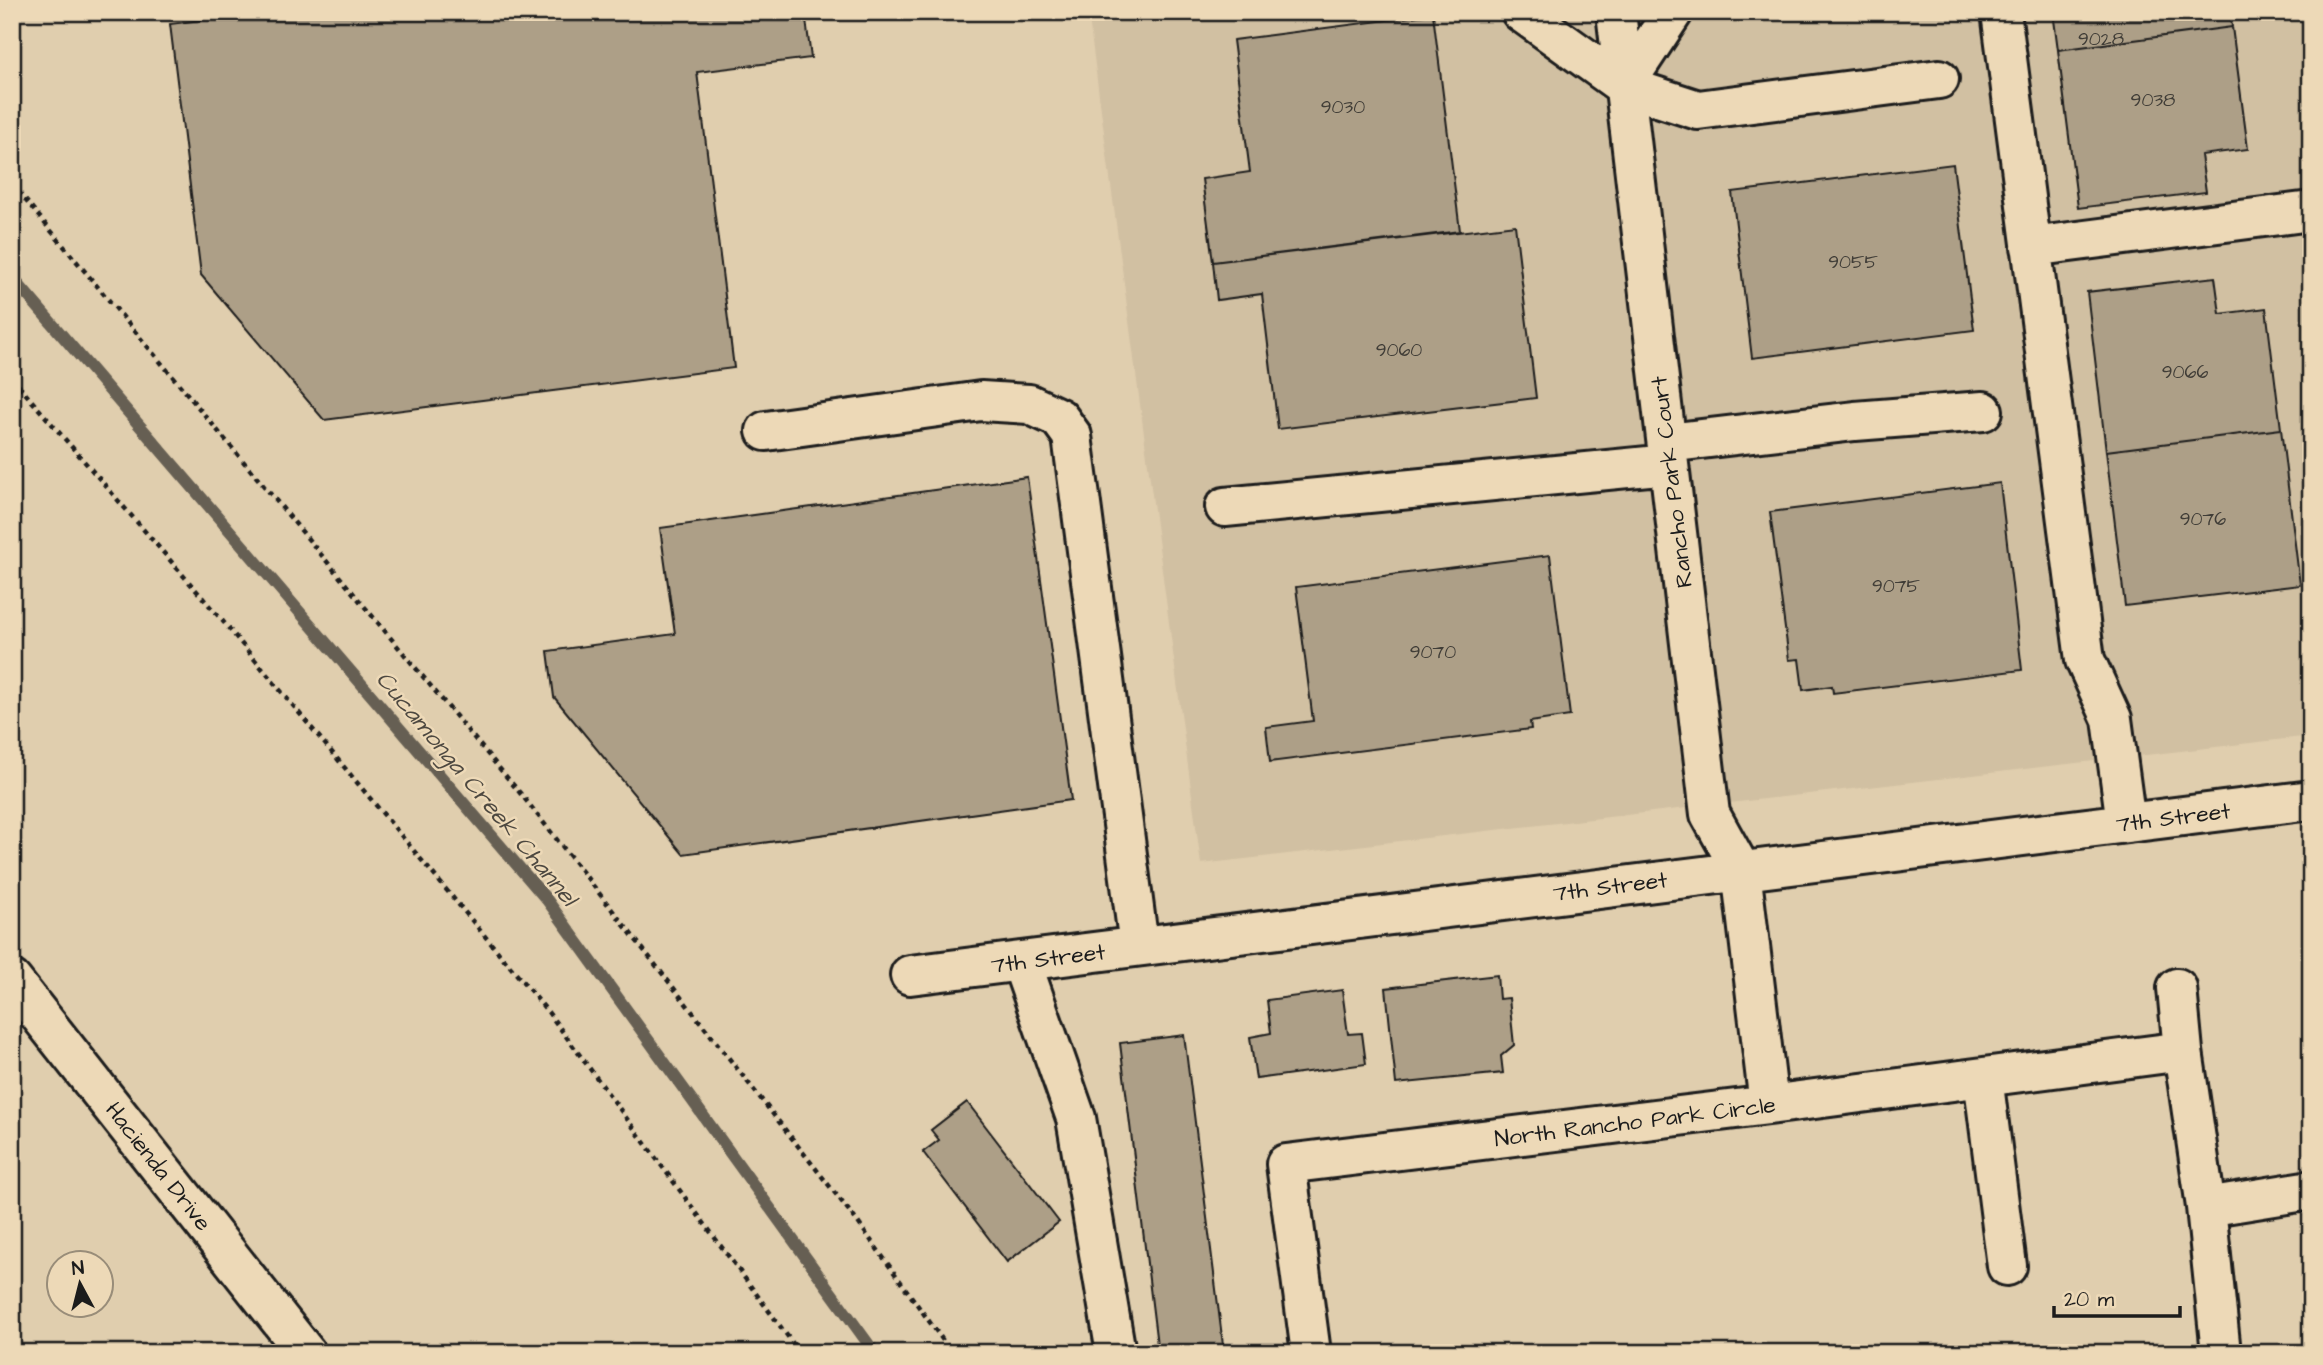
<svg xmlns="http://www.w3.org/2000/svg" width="2323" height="1365" font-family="'Architects Daughter',sans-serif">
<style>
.built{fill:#d1c0a2}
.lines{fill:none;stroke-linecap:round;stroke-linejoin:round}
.stream{stroke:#665f53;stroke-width:12}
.building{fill:#ad9f87;stroke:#1c1c1c;stroke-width:2}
.minor-casing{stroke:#1c1c1c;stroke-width:44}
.path{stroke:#1c1c1c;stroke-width:4.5;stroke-dasharray:5 5;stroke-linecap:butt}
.minor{stroke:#edd9b7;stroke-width:38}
.labels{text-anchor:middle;stroke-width:5;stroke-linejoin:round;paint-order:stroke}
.number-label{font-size:19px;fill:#403d37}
.street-label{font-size:23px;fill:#1c1c1c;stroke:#edd9b7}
.water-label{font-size:24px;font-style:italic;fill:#4d4840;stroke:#edd9b7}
</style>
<rect width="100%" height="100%" fill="#e0ceae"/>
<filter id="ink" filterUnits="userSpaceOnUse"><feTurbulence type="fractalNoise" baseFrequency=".0143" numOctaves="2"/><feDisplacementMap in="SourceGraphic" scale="14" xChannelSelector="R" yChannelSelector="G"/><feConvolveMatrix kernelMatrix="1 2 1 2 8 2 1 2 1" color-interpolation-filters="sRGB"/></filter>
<g filter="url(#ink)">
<path class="built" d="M1088,12H2311V736L1201,864Z"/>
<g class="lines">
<path class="stream" d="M12,277L547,900L875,1353"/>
</g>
<path class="building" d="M262,12H805L811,58L697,72L734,368L324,420L201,275L170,24Z
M2053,12H2230L2232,27L2058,50Z
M1433,14L1460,231L1213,262L1202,179L1250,172L1233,40Z
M2232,27L2248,149L2201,155L2206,192L2078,208L2058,50Z
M1953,164L1974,330L1752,358L1732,192Z
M1515,225L1536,398L1278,429L1262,294L1217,300L1213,262Z
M2215,277L2220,314L2266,308L2281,429L2106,451L2087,292Z
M2281,429L2300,585L2125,606L2106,451Z
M1027,477L1071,800L683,854L554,697L548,651L675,634L660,528Z
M2000,483L2022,670L1833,693L1832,686L1803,690L1799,659L1789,660L1770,512Z
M1550,555L1570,716L1530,722L1531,729L1270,762L1266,727L1313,721L1296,587Z
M1497,975L1499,999L1509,998L1514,1045L1501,1056L1503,1073L1396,1084L1386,988Z
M1342,990L1348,1034L1362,1033L1366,1064L1256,1079L1250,1037L1271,1033L1267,1000Z
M1184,1035L1224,1353H1158L1120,1043Z
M967,1102L1059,1222L1007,1262L923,1152L939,1140L931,1130Z"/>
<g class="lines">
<defs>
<path id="minor" d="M1521,12L1624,86L1698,110L1939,79
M1616,12L1710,814L1741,870L1769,1105
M2001,12L2085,660L2112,719L2126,823
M1624,86L1673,12
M2031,247L2311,211
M766,431L981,401L1029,404L1059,418L1072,436L1139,946
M1667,443L1855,421L1983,411
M1225,507L1669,464
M1021,961L1076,1118L1116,1353
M910,975L2311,800
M12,980L306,1353
M2177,988L2183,1051L2206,1207L2221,1353
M1983,1077L2007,1266
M2206,1207L2311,1190
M1311,1353L1286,1164L1769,1105L2183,1051"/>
</defs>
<use href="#minor" class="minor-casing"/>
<path class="path" d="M12,184L525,799L857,1221L952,1353
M12,378L221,619L548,1012L800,1353"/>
<use href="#minor" class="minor"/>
</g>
</g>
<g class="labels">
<g class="number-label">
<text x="2101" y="45">9028</text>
<text x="2153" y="106">9038</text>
<text x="1343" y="113">9030</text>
<text x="1853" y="268">9055</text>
<text x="1399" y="356">9060</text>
<text x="2185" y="378">9066</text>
<text x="2203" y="525">9076</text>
<text x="1896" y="592">9075</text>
<text x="1433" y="658">9070</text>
</g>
<g class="street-label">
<text transform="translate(1671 482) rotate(-97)" y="8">Rancho Park Court</text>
<text transform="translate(2173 817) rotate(-7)" y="8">7th Street</text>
<text transform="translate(1610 886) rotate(-7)" y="8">7th Street</text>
<text transform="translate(1048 958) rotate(-7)" y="8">7th Street</text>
<text transform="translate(1635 1121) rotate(-7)" y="8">North Rancho Park Circle</text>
<text transform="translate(159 1166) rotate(52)" y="8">Hacienda Drive</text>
</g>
<g class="water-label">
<text transform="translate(477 788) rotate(50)" y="8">Cucamonga Creek Channel</text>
</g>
</g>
<rect width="2323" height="1365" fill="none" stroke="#edd9b7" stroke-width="42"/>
<rect x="21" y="21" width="2281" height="1323" fill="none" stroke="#1c1c1c" stroke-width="2.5" filter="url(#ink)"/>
<g transform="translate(80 1284) rotate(353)"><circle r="33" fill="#edd9b7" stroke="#998d79" stroke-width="2"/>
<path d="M0-5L12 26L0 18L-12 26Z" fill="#1c1c1c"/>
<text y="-10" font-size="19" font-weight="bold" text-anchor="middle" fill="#1c1c1c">N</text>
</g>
<path d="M2054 1306v10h126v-10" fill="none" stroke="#1c1c1c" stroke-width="3.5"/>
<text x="2064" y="1306" font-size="21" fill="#1c1c1c" stroke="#edd9b7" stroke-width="5" paint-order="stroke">20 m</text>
</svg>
